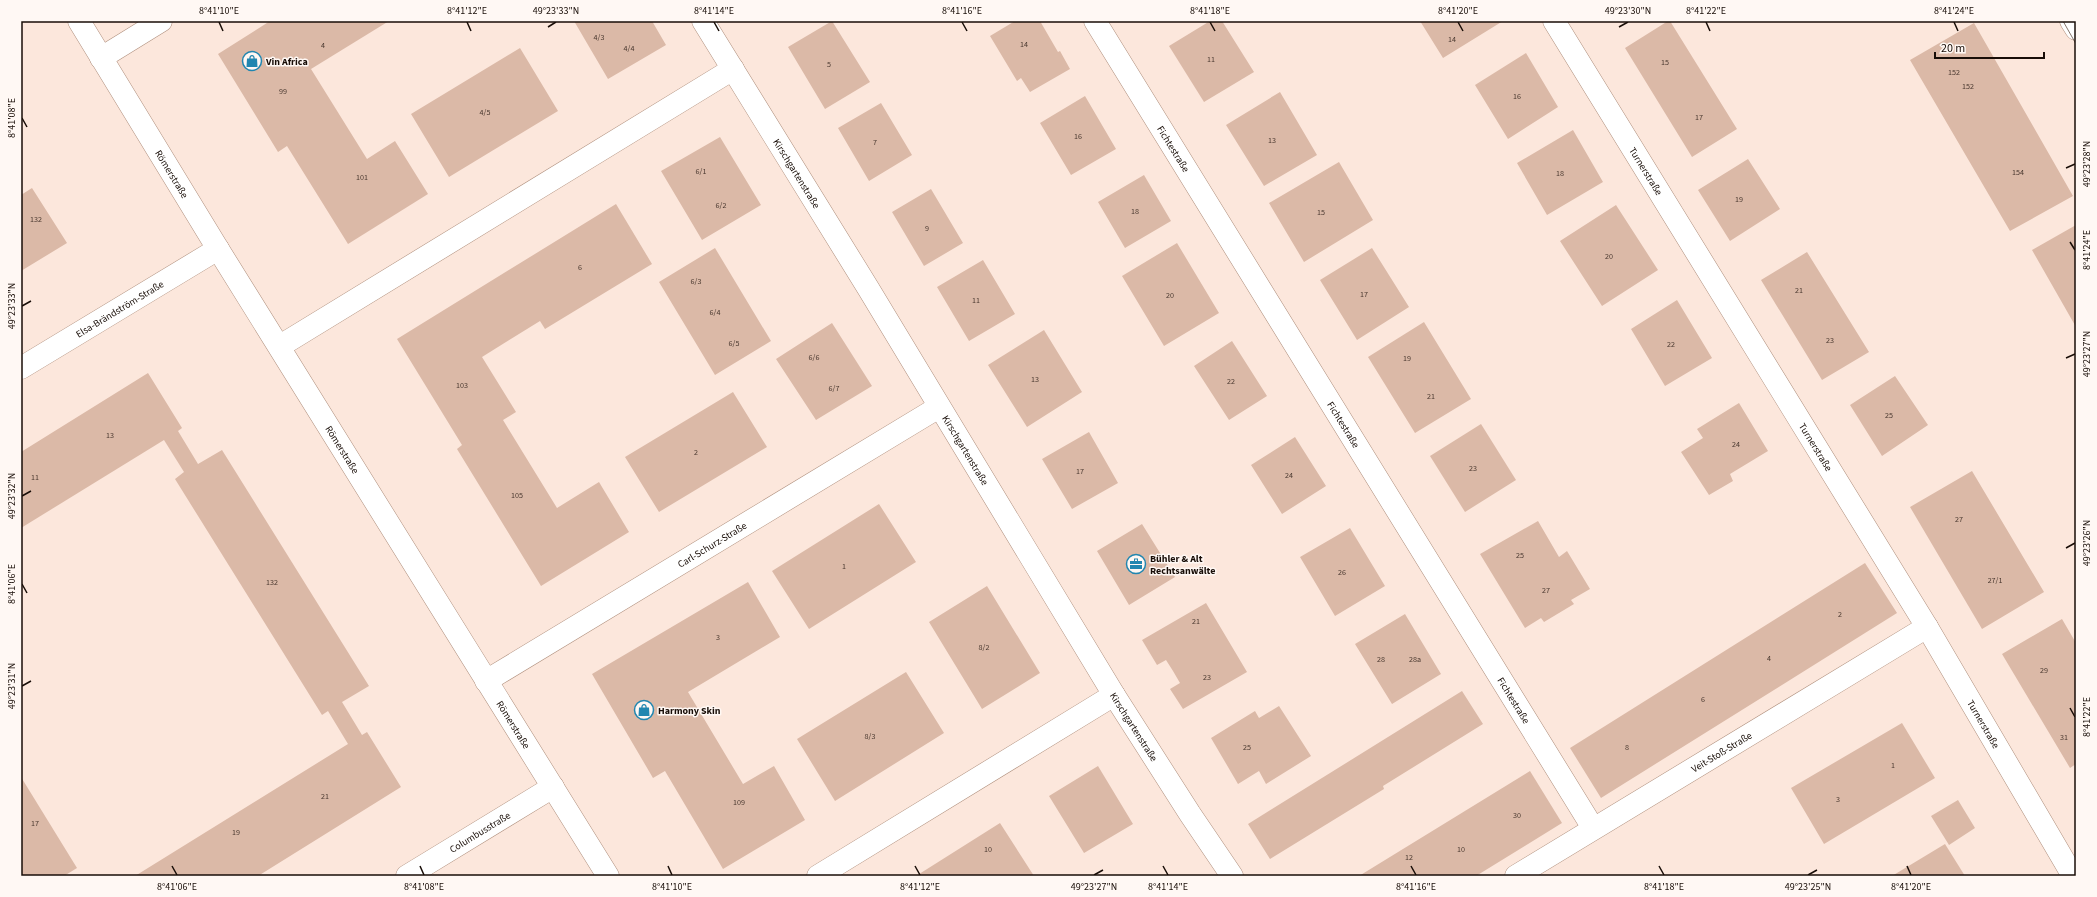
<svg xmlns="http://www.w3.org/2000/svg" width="2097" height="897" font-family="'Source Sans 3',sans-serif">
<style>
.building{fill:#dbb9a7}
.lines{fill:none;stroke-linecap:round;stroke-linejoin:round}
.minor-casing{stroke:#af8f7d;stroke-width:23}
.major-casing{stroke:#af8f7d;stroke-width:23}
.minor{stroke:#fff;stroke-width:22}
.major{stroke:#fff;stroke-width:22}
.tram{stroke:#86766d;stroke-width:1}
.ticks{fill:none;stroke:#180d07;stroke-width:1.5}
.labels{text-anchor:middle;stroke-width:3;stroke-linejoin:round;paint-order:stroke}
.number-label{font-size:8px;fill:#49382f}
.poi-label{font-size:10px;font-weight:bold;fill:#180d07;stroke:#fff8f4;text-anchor:start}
.street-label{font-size:10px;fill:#180d07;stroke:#fff8f4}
.neatline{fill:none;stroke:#180d07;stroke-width:1.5}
.ticks-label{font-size:10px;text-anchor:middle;fill:#180d07}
</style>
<rect width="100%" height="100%" fill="#fce7dc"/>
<path class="building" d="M270,21H389L311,69L367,159L395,141L428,194L348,244L287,146L278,152L218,54Z
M574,21H652L666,45L608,79Z
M832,21L870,82L825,109L788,47Z
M1015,21H1040L1058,52L1060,51L1070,69L1030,92L1021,78L1017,81L990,36Z
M1210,21H1222L1254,72L1204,102L1169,46Z
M1420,21H1503L1443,58Z
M1668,21H1670L1737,129L1692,157L1625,48Z
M1974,23L2073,196L2010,231L1910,60Z
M520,48L558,111L449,177L411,114Z
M1526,53L1558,107L1508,139L1475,85Z
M1280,92L1317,155L1264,186L1226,125Z
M1085,96L1116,149L1071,175L1040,123Z
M881,103L912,155L869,181L838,128Z
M1573,130L1603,182L1547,215L1517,163Z
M720,137L761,205L702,240L661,171Z
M1748,159L1780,209L1730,241L1698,190Z
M1339,162L1373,220L1304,262L1269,203Z
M1144,175L1171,221L1125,248L1098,202Z
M32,188L67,243L21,271V195Z
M931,189L963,243L924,266L892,212Z
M616,204L652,264L545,329L540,321L482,357L516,412L503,420L557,508L599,482L629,532L541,586L457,449L462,445L397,339Z
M1616,205L1658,270L1602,306L1560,241Z
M2076,225V327L2032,250Z
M1177,243L1219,313L1164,346L1122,276Z
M715,248L771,341L715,375L659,282Z
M1372,248L1409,307L1357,340L1320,280Z
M1807,252L1869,352L1822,380L1761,280Z
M983,260L1015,314L969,341L937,287Z
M1677,300L1712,358L1665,386L1631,329Z
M1424,322L1471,399L1415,433L1368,357Z
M832,323L872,386L816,420L776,359Z
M1044,330L1082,392L1027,427L988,365Z
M1232,341L1267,396L1229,420L1194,366Z
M148,373L182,428L178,431L198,464L222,450L369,686L342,702L362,735L367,732L401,787L258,876H135L348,744L328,711L322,715L175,479L184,472L164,440L21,528V452Z
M1895,376L1928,425L1882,456L1850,405Z
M733,392L767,447L659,512L625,457Z
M1739,403L1768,451L1730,474L1733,481L1709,495L1681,452L1703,438L1697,429Z
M1481,424L1516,480L1465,512L1430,456Z
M1089,432L1118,483L1072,509L1042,459Z
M1295,437L1326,486L1282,514L1251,465Z
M1972,471L2044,592L1982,629L1910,507Z
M879,504L916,562L809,629L772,571Z
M1538,521L1559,557L1567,551L1590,589L1571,600L1574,604L1544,622L1541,618L1525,628L1480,554Z
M1142,524L1175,577L1129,605L1097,551Z
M1350,528L1385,586L1335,616L1300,557Z
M1865,563L1897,613L1601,798L1570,748Z
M748,582L780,637L688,692L743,784L774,766L805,820L723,869L665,771L653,778L592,674Z
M987,586L1040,673L982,709L929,622Z
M1206,603L1247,672L1183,709L1170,689L1180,683L1173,671L1166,660L1157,665L1142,640Z
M1405,614L1441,674L1392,704L1355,644Z
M2062,619L2076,643V764L2070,768L2002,654Z
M906,672L944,733L835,801L797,739Z
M1462,691L1483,724L1383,786L1384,789L1270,859L1248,824Z
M1279,706L1311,756L1266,784L1259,771L1238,784L1211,738L1255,711L1259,718Z
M1902,723L1935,778L1824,844L1791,788Z
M1098,766L1133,824L1084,853L1049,796Z
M1530,771L1562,823L1476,876H1359Z
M21,777L77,868L64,876H21Z
M1958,800L1975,828L1949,845L1931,816Z
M1000,823L1034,876H916Z
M1945,844L1965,876H1892Z"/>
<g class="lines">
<defs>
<g id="minor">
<path id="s1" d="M703,21L868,288L1114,695L1190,814L1232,876"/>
<path id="s2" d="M1095,21L1593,828"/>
<path id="s3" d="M1554,21L1927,627L2073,876"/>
<path d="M101,58L161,21"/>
<path d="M280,346L733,69"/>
<path id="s4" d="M21,368L218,249"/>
<path id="s5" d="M486,681L939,407"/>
<path id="s6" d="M407,876L553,787"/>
<path d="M818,876L1114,695"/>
<path id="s7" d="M1516,876L1927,627"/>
</g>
<g id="major">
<path id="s8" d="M79,21L218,249L608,876"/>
<path d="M2071,21L2076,29"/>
</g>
</defs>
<use href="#minor" class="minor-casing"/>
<use href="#major" class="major-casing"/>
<use href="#minor" class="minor"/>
<use href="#major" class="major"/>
<path class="tram" d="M2063,21L2076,44"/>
</g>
<path class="ticks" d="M219,22L223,31M467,22L471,31M714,22L719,31M962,22L967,31M1210,22L1215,31M1458,22L1463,31M1706,22L1710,31M1954,22L1958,31M548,27L556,22M1619,27L1628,22M22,118L27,127M2066,168L2075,164M2070,242L2075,250M22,306L31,301M2066,358L2075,354M22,496L31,491M2066,548L2075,543M22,584L27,593M22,686L31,681M2070,708L2075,717M172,866L177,875M420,866L424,875M668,866L672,875M915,866L920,875M1163,866L1168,875M1411,866L1416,875M1659,866L1664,875M1907,866L1911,875M1094,875L1103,870M1808,875L1817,870"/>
<defs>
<symbol id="shop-ring" viewBox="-11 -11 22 22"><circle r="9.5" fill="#fff8f4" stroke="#2186b0" stroke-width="1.5"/><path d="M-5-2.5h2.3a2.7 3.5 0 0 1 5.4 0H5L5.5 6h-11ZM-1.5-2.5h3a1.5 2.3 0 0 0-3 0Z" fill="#2186b0"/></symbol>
<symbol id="office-ring" viewBox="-11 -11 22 22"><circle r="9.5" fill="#fff8f4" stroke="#2186b0" stroke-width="1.5"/><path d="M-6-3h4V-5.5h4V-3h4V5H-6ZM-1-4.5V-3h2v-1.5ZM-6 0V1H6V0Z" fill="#2186b0"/></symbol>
</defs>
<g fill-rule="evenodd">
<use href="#shop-ring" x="241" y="50" width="22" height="22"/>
<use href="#office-ring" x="1125" y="553" width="22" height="22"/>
<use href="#shop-ring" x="633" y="699" width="22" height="22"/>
</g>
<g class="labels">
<g class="number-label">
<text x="599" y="40">4/3</text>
<text x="1452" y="42">14</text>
<text x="1024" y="47">14</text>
<text x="323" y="48">4</text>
<text x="629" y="51">4/4</text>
<text x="1211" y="62">11</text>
<text x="1665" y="65">15</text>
<text x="829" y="67">5</text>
<text x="1954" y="75">152</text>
<text x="1968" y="89">152</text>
<text x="283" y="94">99</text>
<text x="1517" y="99">16</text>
<text x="485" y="115">4/5</text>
<text x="1699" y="120">17</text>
<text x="1078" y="139">16</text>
<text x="1272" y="143">13</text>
<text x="875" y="145">7</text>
<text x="701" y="174">6/1</text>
<text x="2018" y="175">154</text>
<text x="1560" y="176">18</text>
<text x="362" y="180">101</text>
<text x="1739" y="202">19</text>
<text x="721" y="208">6/2</text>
<text x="1135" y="214">18</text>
<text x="1321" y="215">15</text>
<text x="36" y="222">132</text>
<text x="927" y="231">9</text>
<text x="1609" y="259">20</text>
<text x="580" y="270">6</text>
<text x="696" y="284">6/3</text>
<text x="1799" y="293">21</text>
<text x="1364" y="297">17</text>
<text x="1170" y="298">20</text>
<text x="976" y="303">11</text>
<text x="715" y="315">6/4</text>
<text x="1830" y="343">23</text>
<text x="734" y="346">6/5</text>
<text x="1671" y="347">22</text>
<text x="814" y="360">6/6</text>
<text x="1407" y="361">19</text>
<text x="1035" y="382">13</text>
<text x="1231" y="384">22</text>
<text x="462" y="388">103</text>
<text x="834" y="391">6/7</text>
<text x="1431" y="399">21</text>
<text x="1889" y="418">25</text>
<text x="110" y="438">13</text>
<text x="1736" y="447">24</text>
<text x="696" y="455">2</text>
<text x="1473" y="471">23</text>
<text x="1080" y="474">17</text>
<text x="1289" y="478">24</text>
<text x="35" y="480">11</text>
<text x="517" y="498">105</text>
<text x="1959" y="522">27</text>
<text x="1520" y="558">25</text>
<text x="844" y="569">1</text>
<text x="1342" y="575">26</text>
<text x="1995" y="583">27/1</text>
<text x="272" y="585">132</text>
<text x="1546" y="593">27</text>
<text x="1840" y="617">2</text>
<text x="1196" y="624">21</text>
<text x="718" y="640">3</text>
<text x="984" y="650">8/2</text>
<text x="1769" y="661">4</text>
<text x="1381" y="662">28</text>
<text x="1415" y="662">28a</text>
<text x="2044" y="673">29</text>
<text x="1207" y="680">23</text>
<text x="1703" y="702">6</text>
<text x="870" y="739">8/3</text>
<text x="2064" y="740">31</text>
<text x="1247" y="750">25</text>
<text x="1627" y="750">8</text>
<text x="1893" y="768">1</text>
<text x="325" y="799">21</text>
<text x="1838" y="802">3</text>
<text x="739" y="805">109</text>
<text x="1517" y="818">30</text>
<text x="35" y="826">17</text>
<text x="236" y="835">19</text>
<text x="988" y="852">10</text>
<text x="1461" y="852">10</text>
<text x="1409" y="860">12</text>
</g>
<g class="poi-label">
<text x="266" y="65">Vin Africa</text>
<text x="1150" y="562">Bühler &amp; Alt<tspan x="1150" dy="12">Rechtsanwälte</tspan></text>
<text x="658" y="714">Harmony Skin</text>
</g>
<g class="street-label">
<text dy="4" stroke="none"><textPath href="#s2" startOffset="150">Fichtestraße</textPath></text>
<text dy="4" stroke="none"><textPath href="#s3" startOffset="176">Turnerstraße</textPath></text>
<text dy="4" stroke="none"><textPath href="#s1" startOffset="179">Kirschgartenstraße</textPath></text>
<text dy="4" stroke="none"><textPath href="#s8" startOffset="179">Römerstraße</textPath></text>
<text dy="4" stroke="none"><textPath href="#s4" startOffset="115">Elsa-Brändström-Straße</textPath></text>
<text dy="4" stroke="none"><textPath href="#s2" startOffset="474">Fichtestraße</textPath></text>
<text dy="4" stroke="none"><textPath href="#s3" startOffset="500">Turnerstraße</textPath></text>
<text dy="4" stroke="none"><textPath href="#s8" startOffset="503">Römerstraße</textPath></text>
<text dy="4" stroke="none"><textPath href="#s1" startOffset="503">Kirschgartenstraße</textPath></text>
<text dy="4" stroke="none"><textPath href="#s5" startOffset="264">Carl-Schurz-Straße</textPath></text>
<text dy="4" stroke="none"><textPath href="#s2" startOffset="798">Fichtestraße</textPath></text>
<text dy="4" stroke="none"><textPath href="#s8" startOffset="827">Römerstraße</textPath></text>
<text dy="4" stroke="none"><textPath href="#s3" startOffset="824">Turnerstraße</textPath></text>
<text dy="4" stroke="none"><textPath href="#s1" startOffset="827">Kirschgartenstraße</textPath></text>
<text dy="4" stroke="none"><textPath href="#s7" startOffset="240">Veit-Stoß-Straße</textPath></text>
<text dy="4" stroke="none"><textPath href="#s6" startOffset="85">Columbusstraße</textPath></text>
</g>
</g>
<rect width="2097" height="897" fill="none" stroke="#fff8f4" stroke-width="44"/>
<path d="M1935 52v6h109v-6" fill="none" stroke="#180d07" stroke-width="2"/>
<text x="1941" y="52" font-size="12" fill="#180d07" stroke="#fff8f4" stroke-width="3" paint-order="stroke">20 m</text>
<rect x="22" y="22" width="2053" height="853" class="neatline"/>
<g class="ticks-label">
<text x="219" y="14">8°41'10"E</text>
<text x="467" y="14">8°41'12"E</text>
<text x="556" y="14">49°23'33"N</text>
<text x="714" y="14">8°41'14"E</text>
<text x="962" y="14">8°41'16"E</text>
<text x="1210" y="14">8°41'18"E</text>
<text x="1458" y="14">8°41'20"E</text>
<text x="1628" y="14">49°23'30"N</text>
<text x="1706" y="14">8°41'22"E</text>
<text x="1954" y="14">8°41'24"E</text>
<text transform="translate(11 118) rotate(-90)" y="4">8°41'08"E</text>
<text transform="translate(2086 164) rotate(-90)" y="4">49°23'28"N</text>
<text transform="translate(2086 250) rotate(-90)" y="4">8°41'24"E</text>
<text transform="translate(11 306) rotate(-90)" y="4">49°23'33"N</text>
<text transform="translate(2086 354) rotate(-90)" y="4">49°23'27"N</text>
<text transform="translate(11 496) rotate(-90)" y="4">49°23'32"N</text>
<text transform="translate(2086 543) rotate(-90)" y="4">49°23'26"N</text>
<text transform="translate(11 584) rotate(-90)" y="4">8°41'06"E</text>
<text transform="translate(11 686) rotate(-90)" y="4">49°23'31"N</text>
<text transform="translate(2086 717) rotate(-90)" y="4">8°41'22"E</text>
<text x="177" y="890">8°41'06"E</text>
<text x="424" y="890">8°41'08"E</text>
<text x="672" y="890">8°41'10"E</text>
<text x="920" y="890">8°41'12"E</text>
<text x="1094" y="890">49°23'27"N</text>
<text x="1168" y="890">8°41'14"E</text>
<text x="1416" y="890">8°41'16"E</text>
<text x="1664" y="890">8°41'18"E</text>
<text x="1808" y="890">49°23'25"N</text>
<text x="1911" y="890">8°41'20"E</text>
</g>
</svg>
